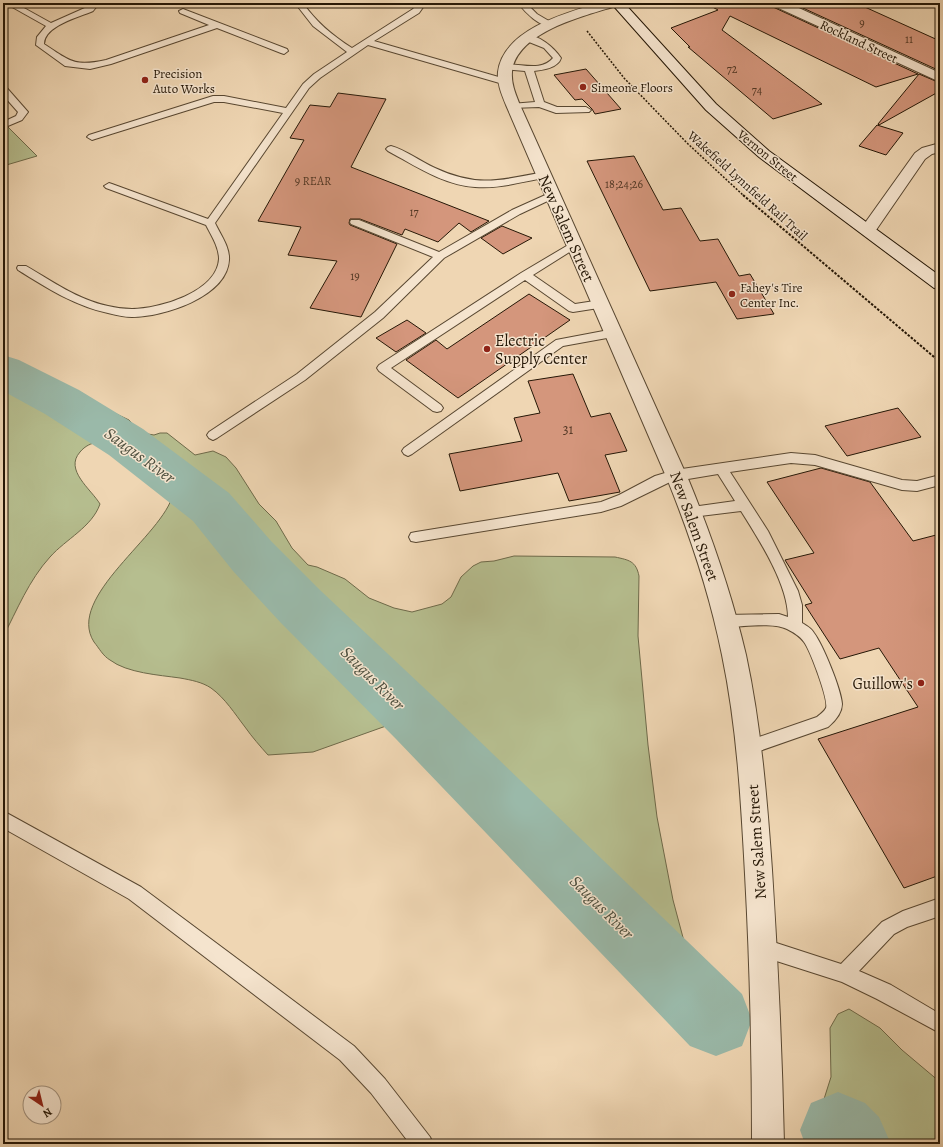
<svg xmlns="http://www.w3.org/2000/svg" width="943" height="1147" font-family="Alegreya,serif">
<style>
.green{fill:#b6be8f;stroke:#6e6a4a}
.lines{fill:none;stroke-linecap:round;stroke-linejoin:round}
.river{fill:#9ab9a9;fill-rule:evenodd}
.building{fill:#d4967c;stroke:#251706}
.service-casing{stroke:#584731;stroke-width:2}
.minor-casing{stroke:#584731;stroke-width:2}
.tertiary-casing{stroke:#584731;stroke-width:2}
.secondary-casing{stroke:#251706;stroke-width:2}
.path-far1{stroke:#251706;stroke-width:1.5;stroke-dasharray:2 1.5;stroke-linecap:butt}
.path{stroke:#251706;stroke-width:2;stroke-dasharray:2.5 1.5;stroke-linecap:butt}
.service{fill:#f5e4ce;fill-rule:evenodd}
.minor{fill:#f5e4ce;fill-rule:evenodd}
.tertiary{fill:#f5e4ce;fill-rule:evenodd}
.secondary{fill:#f5e4ce;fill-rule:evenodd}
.poi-dot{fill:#8f2418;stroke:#f5e4ce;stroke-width:1.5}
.labels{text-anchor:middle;stroke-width:3;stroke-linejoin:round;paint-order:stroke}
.far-number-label{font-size:12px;fill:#513724}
.far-street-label{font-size:13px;fill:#251706;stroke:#f5e4ce}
.far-poi-label{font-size:13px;fill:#251706;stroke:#f5e4ce;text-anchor:start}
.number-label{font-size:14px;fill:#513724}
.street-label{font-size:16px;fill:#251706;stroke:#f5e4ce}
.poi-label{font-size:16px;fill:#251706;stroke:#f5e4ce;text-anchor:start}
.water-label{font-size:17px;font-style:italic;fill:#4e503f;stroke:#f5e4ce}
</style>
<rect width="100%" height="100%" fill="#efd6b3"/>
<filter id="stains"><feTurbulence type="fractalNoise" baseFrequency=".005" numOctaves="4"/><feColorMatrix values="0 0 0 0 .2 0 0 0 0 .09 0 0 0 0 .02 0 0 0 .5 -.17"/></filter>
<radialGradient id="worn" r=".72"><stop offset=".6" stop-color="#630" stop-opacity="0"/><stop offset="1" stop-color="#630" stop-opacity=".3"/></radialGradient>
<path class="green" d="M3,122L37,156L3,166Z
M3,359L129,420L142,433L154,435L160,433H167L195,455L213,451L226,457L236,468L259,504L276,521L292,548L308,565L317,567L345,579L369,598L394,608L412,612L442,604L451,597L461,577L473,566L481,562L494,561L514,556L615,557C629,560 636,561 639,576L638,636L648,745L657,817L673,900L689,960L705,1000L708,1021L585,905L417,737L401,725L386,726L313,752L268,755C260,746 252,737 245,727C235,714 225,698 211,688C202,682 191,680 180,678C159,675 127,673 110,660C103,656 99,648 94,642C65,597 164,535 173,494L163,480L147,478L120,459L113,450L99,442C91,443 85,446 80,452C64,470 91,489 100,504C92,527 66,539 50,557C29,580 17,610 3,637Z
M849,1009L880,1028L902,1050L940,1082V1144H831L823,1116L824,1099L831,1077L830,1028L838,1014Z"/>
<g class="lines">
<path class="river" d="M3,355L19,360L79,390L143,429L229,493L271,541L321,591L438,701L742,994L752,1020L742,1046L716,1056L690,1046L396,739L281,623L233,571L193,521L109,455L45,414L3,391Z
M838,1092L865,1103L879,1117L891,1144H805L800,1130L811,1103Z"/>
</g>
<path class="building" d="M705,3H771L773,7L918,74L876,87L730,16L722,30L822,104L773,119L688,47H690L671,28L718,10Z
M792,3H856L940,41V71Z
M586,69L621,109L595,114L592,109L582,99L575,100L554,75Z
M919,74L940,83V91L879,125L878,124Z
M338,93L386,99L351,167L489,221L471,232L459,223L438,242L405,229L402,235L360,219H350L349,223L350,225L397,244L361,317L310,308L337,261L288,255L301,227L258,221L304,140L290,138L310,105L330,107Z
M877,125L903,133L886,155L859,146Z
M634,156L663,210L681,208L700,241L718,239L739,276L750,274L774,314L737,319L716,282L650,291L587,161Z
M502,226L532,238L503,254L481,238Z
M529,294L570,320L458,398L406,360L436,340L447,349Z
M407,320L426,333L396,352L376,338Z
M573,374L591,417L610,413L627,451L605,455L620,492L569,501L558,473L460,491L449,454L522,441L514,418L540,413L528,381Z
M898,408L921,437L847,456L825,426Z
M821,468L870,482L913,541L940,534V875L904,888L818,739L918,707L879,648L840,659L805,605L812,603L785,560L814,553L767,482Z"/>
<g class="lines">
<defs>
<path id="service" d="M5,3H15L51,23L87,7L88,6L86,3H95L97,6L93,11C79,17 44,26 44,44C70,61 74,67 106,60L209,25L180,13L179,11L183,9L287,49L288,51L284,54L281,53L217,28L111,64L90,69L65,66L36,45L37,37L46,26Z
M295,3H303C316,22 333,36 352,48L413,9L418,3H426L419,13L374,41L509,80L510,82L509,84H503L368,45L320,78L309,88L215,223C220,234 230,247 229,260C227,297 163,317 132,317C124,317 116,315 108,313C75,306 47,288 18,270L17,268L18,266H26C52,281 78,300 108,306C116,308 124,309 132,309C159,309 217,292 219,259C219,247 211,235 206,225L106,188L104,186L109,183L112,184L208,219L283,113L224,102H214L95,139L92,140L87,137L89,135L213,96H224L286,108L303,84L314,74L347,52L313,26Z
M518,3H526L537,14L554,24L553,26C540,28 525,12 518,3Z
M524,36C538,33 554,48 561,58C558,68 543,70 534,71L544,102L557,107H586L591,110L589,112L556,113L539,107L511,108L509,106L511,104L535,102L525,71L503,69L502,67L503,65C519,62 540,73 553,58L544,48L524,40L523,38Z
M3,86L6,87L28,112L22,120L3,128V122L16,116L18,112L3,95Z
M391,146C406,150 421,162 435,168C478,188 501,180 544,172L549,175L544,178C521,182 498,189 475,187C443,185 414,165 388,151L386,149L388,147Z
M552,192L556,193L557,195L556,197L520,214L444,258L383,318L305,380L217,438L213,440L209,438L207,435L209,432L297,374L375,312L433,257L351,224L350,222L351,220H359L439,252L512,210Z
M575,241L580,244L579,246L533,275L575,304L601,300L605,301L607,304L605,307L573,312L569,311L525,280L391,368L441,405L443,408L441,411L437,412L433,411L379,371L377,368L379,365L521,273Z
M614,329L618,330L620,333L618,336L563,346L412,454L408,456L404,454L402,451L404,448L556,340Z
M791,453L815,455L902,480L917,481L940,475V485L917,491L902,490L815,465L791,463L730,472L768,531L798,591L802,605V623C807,626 811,628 814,633C823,645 841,689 842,704C842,713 834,722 828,727L748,755L742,753L740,748L742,743L817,717C820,714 824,712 826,708C829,700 810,650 804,642C800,636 793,632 787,629C772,622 743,627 726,627L721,625L719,621L721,617L726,615L779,614L788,617C788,584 758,538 741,511L692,517L687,516L685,512L687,508L692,507L735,501L718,474L670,482L621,506L601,512L416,542L411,541L409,537L411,533L416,532L601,502L619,495L655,476L675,470Z
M3,811L141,887L354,1046L385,1079L430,1137L433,1144H410L371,1093L340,1060L129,899L3,828Z
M940,898V916L907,927L894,934L859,971L891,985L940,1014V1033L877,999L842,982L764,957L758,954L755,948L758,942L764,939L841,964L882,922L903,911Z"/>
<path id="minor" d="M772,3H788L940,73V82L774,6Z
M940,143V152L932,154L925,159L874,233L868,235L862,233L860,230L915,153L922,148Z"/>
<path id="tertiary" d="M599,3H618L616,6C584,16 516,32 512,72C511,84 516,95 520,105L689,481C712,537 732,595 746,655C761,725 767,798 772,870C778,961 782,1052 784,1144H752C752,1054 750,964 745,874C741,800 737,727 722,655C710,595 691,538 668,481L506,105C502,95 497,84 498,72C503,30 565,13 599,3Z"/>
<path id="secondary" d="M611,3H624L716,104L769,151L940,276V289L934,288L759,157L706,110Z"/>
</defs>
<use href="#service" class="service-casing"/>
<use href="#minor" class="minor-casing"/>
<use href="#tertiary" class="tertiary-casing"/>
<use href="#secondary" class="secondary-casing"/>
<path class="path-far1" d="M587,31L624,78L687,143L744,196"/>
<path class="path" d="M743,195L940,362"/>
<use href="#service" class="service"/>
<use href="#minor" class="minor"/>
<use href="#tertiary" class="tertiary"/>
<use href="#secondary" class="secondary"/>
</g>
<g class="poi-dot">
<circle cx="145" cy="80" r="4"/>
<circle cx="583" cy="87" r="4"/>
<circle cx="732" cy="294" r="4"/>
<circle cx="487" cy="349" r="4"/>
<circle cx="921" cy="683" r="4"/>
</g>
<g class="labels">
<g class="far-number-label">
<text x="862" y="27">9</text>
<text x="909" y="43">11</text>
<text x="732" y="73">72</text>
<text x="757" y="94">74</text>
<text x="313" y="185">9 REAR</text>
<text x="624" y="188">18;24;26</text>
<text x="414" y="216">17</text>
<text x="355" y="280">19</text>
</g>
<g class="far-street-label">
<text transform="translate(859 41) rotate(25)" y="5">Rockland Street</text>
<text transform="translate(768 155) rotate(39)" y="5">Vernon Street</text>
<text transform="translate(748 185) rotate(42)" y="5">Wakefield Lynnfield Rail Trail</text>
</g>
<g class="far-poi-label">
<text x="153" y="78">Precision<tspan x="153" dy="15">Auto Works</tspan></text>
<text x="591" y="92">Simeone Floors</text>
<text x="740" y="292">Fahey's Tire<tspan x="740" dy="15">Center Inc.</tspan></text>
</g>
<g class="number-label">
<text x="568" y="434">31</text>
</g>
<g class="street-label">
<text transform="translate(567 228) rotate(66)" y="6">New Salem Street</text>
<text transform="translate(695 526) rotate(70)" y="6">New Salem Street</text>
<text transform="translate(756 842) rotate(-94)" y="6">New Salem Street</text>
</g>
<g class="poi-label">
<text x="495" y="346">Electric<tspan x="495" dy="18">Supply Center</tspan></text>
<text x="913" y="689" text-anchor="end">Guillow's</text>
</g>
<g class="water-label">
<text transform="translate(140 455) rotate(36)" y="6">Saugus River</text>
<text transform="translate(373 678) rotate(45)" y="6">Saugus River</text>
<text transform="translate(602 907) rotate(45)" y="6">Saugus River</text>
</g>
</g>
<rect width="943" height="1147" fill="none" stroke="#efd6b3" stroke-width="16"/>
<rect x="4" y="4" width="935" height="1139" fill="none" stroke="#251706" stroke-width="2"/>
<rect x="8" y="8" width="927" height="1131" fill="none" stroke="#251706"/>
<g transform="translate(42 1105) rotate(145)"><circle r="19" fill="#f5e4ce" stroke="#a2927e"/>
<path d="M0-3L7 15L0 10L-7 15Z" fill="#8f2418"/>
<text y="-6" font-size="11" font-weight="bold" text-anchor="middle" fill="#251706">N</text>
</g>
<rect width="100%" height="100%" filter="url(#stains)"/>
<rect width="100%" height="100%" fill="url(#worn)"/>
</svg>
